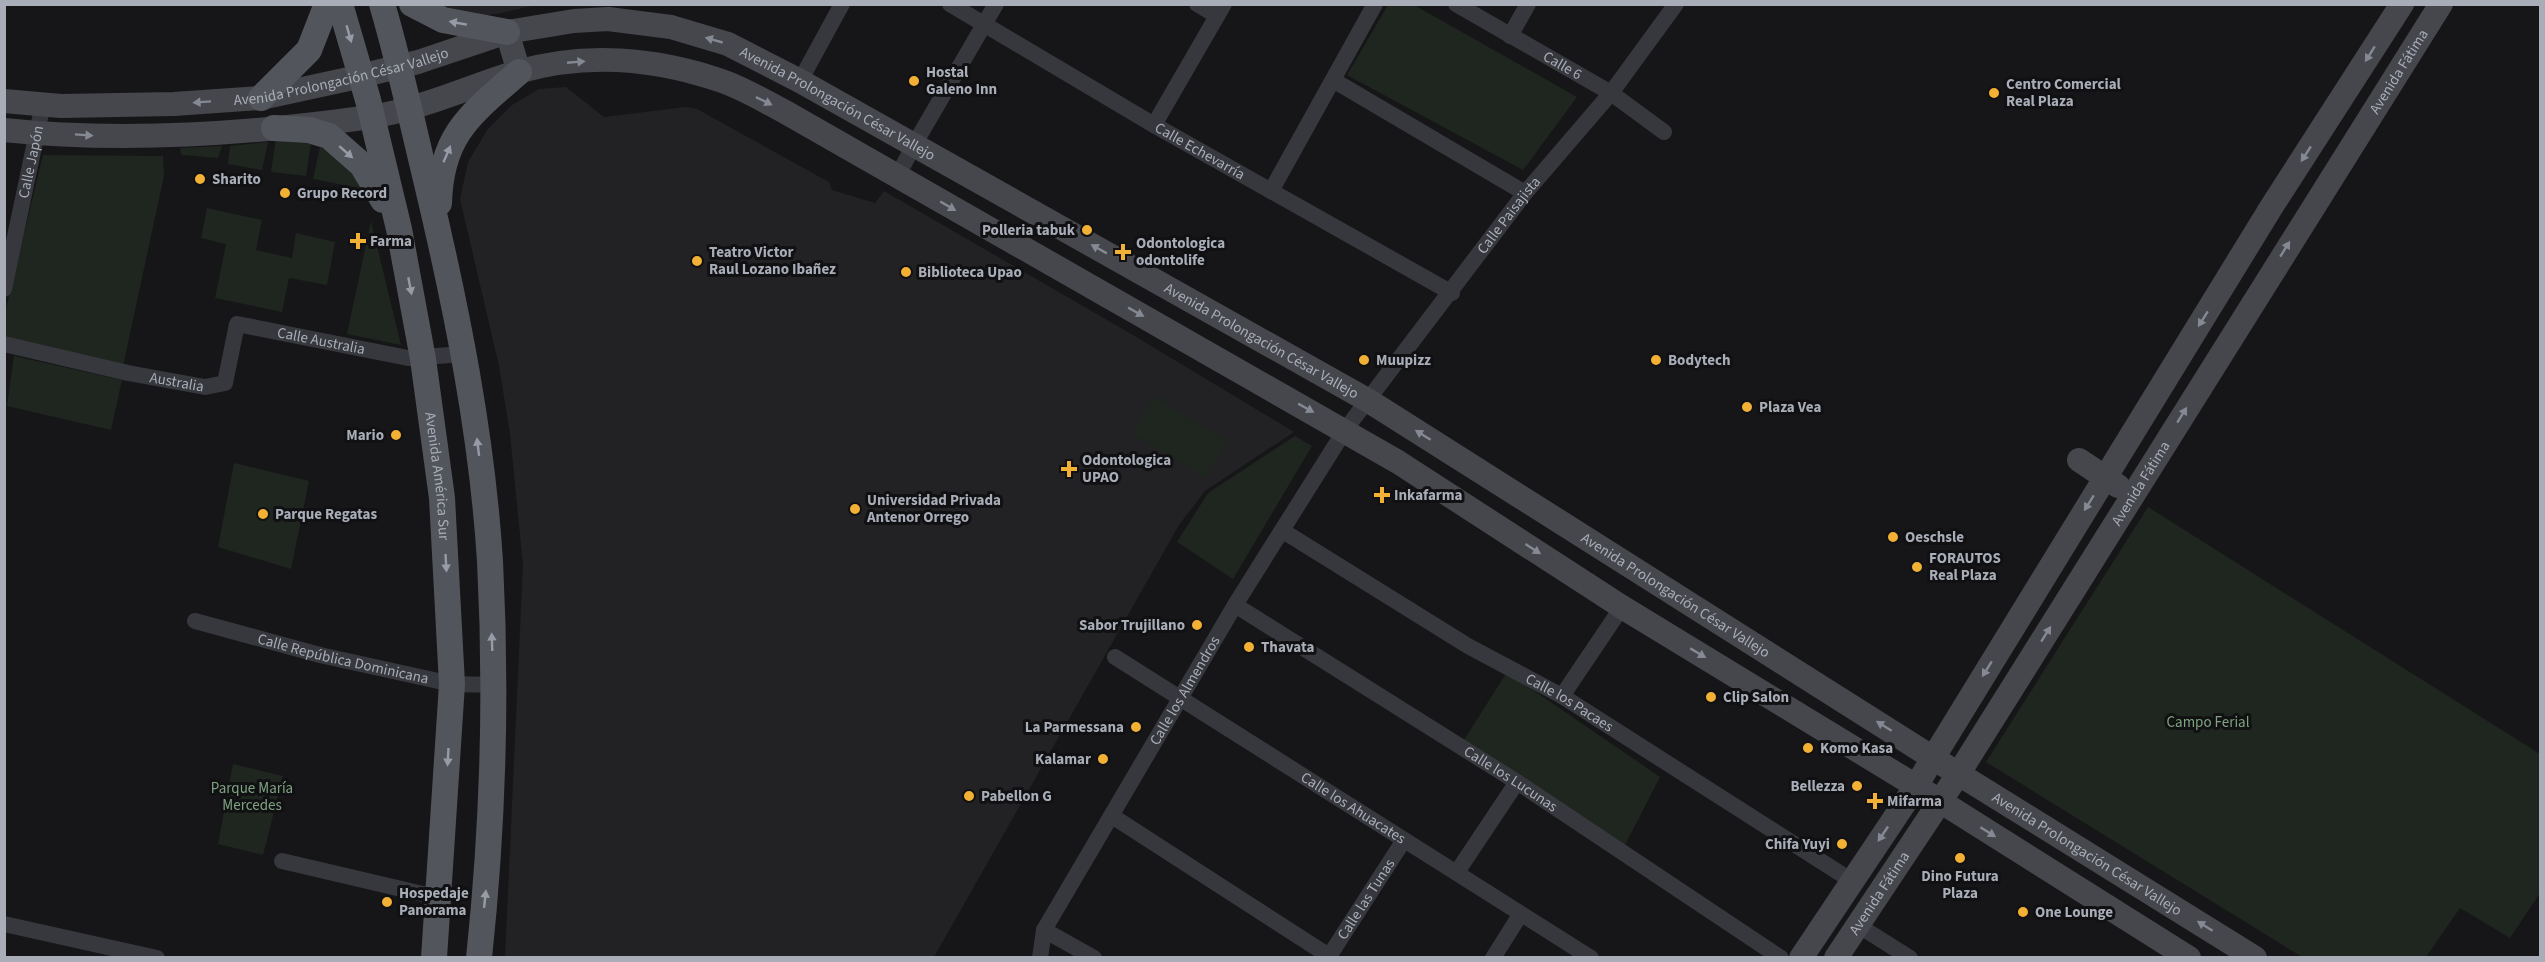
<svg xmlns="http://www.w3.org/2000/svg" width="2545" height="962" font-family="'Source Sans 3',sans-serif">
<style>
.built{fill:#222225}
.green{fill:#1e261f}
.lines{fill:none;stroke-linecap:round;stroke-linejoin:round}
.minor{stroke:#37383d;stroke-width:16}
.secondary{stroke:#45474d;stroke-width:24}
.primary{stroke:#53555c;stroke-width:26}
.oneway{fill:#979ba6}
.oneway2{fill:#858993}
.poi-dot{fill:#f2b134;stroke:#111113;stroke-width:2}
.labels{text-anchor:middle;stroke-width:6;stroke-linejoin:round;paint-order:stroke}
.street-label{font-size:15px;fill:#a8adb8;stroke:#111113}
.poi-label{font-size:15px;font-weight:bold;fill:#a8adb8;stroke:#111113;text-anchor:start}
.park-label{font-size:15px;fill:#7fa381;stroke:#111113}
</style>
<rect width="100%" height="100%" fill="#161618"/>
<path class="built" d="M439,5H536L502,13L476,17Z
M566,87L604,117L686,107L697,109L829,182L832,190L875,203L884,191L1133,335L1294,432L1205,491L1179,525L934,957H505L523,565L510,434L499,366L460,199L468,162L487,130L512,105L539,89Z"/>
<path class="green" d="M1388,5H1414L1577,97L1523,170L1347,75Z
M276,137L311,143L306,176L271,172Z
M268,142L262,170L228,164L230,146Z
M222,146L218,158L182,155L180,152L181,148Z
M320,147L339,156L369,190L313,179Z
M43,155L163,156L164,176L123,366L5,340V313Z
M207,208L262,220L256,250L292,258L296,233L335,242L327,285L289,278L282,312L215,298L226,244L201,238Z
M371,221L401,345L347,334Z
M14,356L122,380L111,430L7,406Z
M1154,396L1227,441L1205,477L1132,433Z
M1295,436L1312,446L1233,579L1177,542L1208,493Z
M234,463L309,481L291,569L218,547Z
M2148,507L2540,754V893L2510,938L2460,908L2426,957H2302L1986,762Z
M1507,672L1660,777L1624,847L1462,743Z
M233,764L283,776L263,855L218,844Z"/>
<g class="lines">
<g class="minor">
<path id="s1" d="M950,4L1154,125L1452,293"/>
<path d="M1197,4L1217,16"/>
<path id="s2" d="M1456,4L1611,93L1664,132"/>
<path d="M1510,36L1528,4"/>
<path d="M1333,80L1525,193"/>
<path d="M800,81L842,4"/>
<path d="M1154,125L1224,4"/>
<path d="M897,177L914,145L996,4"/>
<path d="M1271,191L1375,4"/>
<path id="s3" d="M4,289L43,104"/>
<path id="s4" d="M4,344L128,373L205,387L225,383L237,324L408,358L464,354"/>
<path id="s5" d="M1283,531L1468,646L1562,696L1852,881"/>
<path id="s6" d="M1235,605L1517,782L1781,958"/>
<path id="s7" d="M195,621L320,655L452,684L494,685"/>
<path id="s8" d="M1115,657L1591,958"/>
<path d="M1562,696L1622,607"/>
<path d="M1112,816L1329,956"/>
<path d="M282,861L440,898"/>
<path d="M1457,872L1517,782"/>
<path d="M4,924L157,958"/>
<path d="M1856,924L1910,958"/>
<path d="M1044,930L1094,958"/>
<path id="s9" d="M1040,958L1044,930L1235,605L1345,430L1525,193L1611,93L1676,4"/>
<path id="s10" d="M1328,958L1404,840"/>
<path d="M1493,958L1520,915"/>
</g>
<g class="secondary">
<path d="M507,32L519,72"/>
<path id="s11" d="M4,101L61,106L174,104L261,98L344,80L418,62L507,32L574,21L608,19L671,27L728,44L800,81L1369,401L1933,758L2255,958"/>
<path d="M4,130C126,143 250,134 370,117C422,109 468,87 517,72C585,52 656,58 722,81C745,89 766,102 787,113L1398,462L1622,607L1916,786L2189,958"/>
<path d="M2079,460L2118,486"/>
<path d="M1801,958L1916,786L2272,206L2402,4"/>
<path id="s12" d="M1836,958L1959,773L2441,4"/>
</g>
<g class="primary">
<path id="s13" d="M340,4L368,100L399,229L423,359L442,498L452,684L434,958"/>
<path d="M382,4C400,65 413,126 428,188C457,310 482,435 490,561C497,693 493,826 479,958"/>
<path d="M412,4L443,20L507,32"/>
<path d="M261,98L309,50L327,4"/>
<path d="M274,128L309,130L329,136L362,165L383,200"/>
<path d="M439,203C441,134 471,114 519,72"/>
</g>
</g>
<defs><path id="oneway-solid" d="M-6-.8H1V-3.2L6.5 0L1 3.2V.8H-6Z" transform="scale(1.5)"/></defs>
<g class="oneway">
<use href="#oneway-solid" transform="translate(458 23) rotate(-170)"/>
<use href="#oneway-solid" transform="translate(349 34) rotate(74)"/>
<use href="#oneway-solid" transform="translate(346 152) rotate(41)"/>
<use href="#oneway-solid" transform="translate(447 154) rotate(-67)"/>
<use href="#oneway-solid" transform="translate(410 286) rotate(79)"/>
<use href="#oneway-solid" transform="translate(478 447) rotate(-97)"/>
<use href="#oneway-solid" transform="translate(446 563) rotate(87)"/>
<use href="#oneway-solid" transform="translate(492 642) rotate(-92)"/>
<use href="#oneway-solid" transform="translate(448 757) rotate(93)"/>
<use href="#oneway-solid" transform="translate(485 899) rotate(-84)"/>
</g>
<g class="oneway2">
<use href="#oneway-solid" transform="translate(714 40) rotate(-164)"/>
<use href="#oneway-solid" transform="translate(2370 54) rotate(122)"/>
<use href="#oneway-solid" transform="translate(576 62) rotate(-5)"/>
<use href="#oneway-solid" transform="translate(764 101) rotate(26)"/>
<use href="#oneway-solid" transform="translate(202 102) rotate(176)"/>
<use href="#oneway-solid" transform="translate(84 135) rotate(4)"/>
<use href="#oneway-solid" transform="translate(2306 154) rotate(123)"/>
<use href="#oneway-solid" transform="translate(948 206) rotate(30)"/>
<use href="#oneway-solid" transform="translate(1099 249) rotate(-151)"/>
<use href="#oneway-solid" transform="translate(2285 249) rotate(-58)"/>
<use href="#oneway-solid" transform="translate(1136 312) rotate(29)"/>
<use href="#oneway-solid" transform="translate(2203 319) rotate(122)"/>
<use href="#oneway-solid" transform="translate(1306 408) rotate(29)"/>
<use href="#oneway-solid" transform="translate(2182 415) rotate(-58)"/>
<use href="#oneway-solid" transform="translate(1423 435) rotate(-148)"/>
<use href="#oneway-solid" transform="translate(2089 503) rotate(122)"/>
<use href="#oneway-solid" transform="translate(1533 549) rotate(33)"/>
<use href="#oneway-solid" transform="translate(2046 634) rotate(-58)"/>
<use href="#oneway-solid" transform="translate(1698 653) rotate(31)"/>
<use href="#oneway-solid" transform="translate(1987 669) rotate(122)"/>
<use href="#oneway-solid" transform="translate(1884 726) rotate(-148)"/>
<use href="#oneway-solid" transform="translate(1988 832) rotate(32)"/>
<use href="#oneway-solid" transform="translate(1883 834) rotate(124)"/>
<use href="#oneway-solid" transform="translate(2205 926) rotate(-148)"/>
</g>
<g class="poi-dot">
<circle cx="914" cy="81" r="6"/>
<circle cx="1994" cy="93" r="6"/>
<circle cx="200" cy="179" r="6"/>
<circle cx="285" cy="193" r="6"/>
<circle cx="1087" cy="230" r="6"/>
<path d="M355 232h6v6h6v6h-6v6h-6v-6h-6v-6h6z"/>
<path d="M1120 243h6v6h6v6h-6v6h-6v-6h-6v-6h6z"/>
<circle cx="697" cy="261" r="6"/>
<circle cx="906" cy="272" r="6"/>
<circle cx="1364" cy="360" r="6"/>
<circle cx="1656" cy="360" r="6"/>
<circle cx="1747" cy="407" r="6"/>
<circle cx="396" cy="435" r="6"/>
<path d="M1066 460h6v6h6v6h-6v6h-6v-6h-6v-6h6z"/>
<path d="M1379 486h6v6h6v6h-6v6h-6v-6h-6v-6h6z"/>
<circle cx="855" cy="509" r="6"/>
<circle cx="263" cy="514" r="6"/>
<circle cx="1893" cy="537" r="6"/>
<circle cx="1917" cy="567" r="6"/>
<circle cx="1197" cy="625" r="6"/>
<circle cx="1249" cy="647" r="6"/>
<circle cx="1711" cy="697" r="6"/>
<circle cx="1136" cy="727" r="6"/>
<circle cx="1808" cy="748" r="6"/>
<circle cx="1103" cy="759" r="6"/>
<circle cx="1857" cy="786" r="6"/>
<circle cx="969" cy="796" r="6"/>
<path d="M1872 792h6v6h6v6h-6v6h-6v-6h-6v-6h6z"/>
<circle cx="1842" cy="844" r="6"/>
<circle cx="1960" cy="858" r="6"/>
<circle cx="387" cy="902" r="6"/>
<circle cx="2023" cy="912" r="6"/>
</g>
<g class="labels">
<g class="street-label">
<text dy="5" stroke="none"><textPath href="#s2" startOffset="123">Calle 6</textPath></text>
<text dy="5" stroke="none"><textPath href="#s12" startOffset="1050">Avenida Fátima</textPath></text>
<text dy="5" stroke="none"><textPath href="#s11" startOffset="340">Avenida Prolongación César Vallejo</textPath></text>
<text dy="5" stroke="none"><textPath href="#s11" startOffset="862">Avenida Prolongación César Vallejo</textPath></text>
<text dy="5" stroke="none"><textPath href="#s1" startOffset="290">Calle Echevarría</textPath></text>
<text dy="5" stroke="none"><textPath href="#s3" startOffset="130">Calle Japón</textPath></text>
<text dy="5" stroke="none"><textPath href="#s9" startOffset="882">Calle Paisajista</textPath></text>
<text dy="5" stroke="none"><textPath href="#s4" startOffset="372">Calle Australia</textPath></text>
<text dy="5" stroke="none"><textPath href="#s11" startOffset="1348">Avenida Prolongación César Vallejo</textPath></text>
<text dy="5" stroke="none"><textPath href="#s4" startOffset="177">Australia</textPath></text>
<text dy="5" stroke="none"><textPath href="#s13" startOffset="483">Avenida América Sur</textPath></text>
<text dy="5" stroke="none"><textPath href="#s12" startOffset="564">Avenida Fátima</textPath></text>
<text dy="5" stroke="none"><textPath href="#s11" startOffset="1834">Avenida Prolongación César Vallejo</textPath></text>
<text dy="5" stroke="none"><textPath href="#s7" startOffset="153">Calle República Dominicana</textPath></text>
<text dy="5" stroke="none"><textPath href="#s9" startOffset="306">Calle los Almendros</textPath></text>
<text dy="5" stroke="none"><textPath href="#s5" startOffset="334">Calle los Pacaes</textPath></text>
<text dy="5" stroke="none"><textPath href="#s6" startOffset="326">Calle los Lucunas</textPath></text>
<text dy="5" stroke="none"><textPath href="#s8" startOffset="282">Calle los Ahuacates</textPath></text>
<text dy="5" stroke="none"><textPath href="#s11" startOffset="2320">Avenida Prolongación César Vallejo</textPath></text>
<text dy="5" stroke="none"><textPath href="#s12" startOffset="78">Avenida Fátima</textPath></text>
<text dy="5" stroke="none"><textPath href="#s10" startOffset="70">Calle las Tunas</textPath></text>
</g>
<g class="poi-label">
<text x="926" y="77">Hostal<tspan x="926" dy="17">Galeno Inn</tspan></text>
<text x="2006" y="89">Centro Comercial<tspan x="2006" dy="17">Real Plaza</tspan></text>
<text x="212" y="184">Sharito</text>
<text x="297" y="198">Grupo Record</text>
<text x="1075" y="235" text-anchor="end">Polleria tabuk</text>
<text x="370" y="246">Farma</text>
<text x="1136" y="248">Odontologica<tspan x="1136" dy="17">odontolife</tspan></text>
<text x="709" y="257">Teatro Victor<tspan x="709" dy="17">Raul Lozano Ibañez</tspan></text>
<text x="918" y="277">Biblioteca Upao</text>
<text x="1376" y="365">Muupizz</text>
<text x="1668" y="365">Bodytech</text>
<text x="1759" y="412">Plaza Vea</text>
<text x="384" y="440" text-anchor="end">Mario</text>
<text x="1082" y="465">Odontologica<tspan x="1082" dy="17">UPAO</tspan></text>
<text x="1394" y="500">Inkafarma</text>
<text x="867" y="505">Universidad Privada<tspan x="867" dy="17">Antenor Orrego</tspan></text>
<text x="275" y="519">Parque Regatas</text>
<text x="1905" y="542">Oeschsle</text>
<text x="1929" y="563">FORAUTOS<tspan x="1929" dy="17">Real Plaza</tspan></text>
<text x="1185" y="630" text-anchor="end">Sabor Trujillano</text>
<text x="1261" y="652">Thavata</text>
<text x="1723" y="702">Clip Salon</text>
<text x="1124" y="732" text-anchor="end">La Parmessana</text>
<text x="1820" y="753">Komo Kasa</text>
<text x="1091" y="764" text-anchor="end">Kalamar</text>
<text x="1845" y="791" text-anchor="end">Bellezza</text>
<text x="981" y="801">Pabellon G</text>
<text x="1887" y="806">Mifarma</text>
<text x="1830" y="849" text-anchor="end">Chifa Yuyi</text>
<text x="1960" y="881" text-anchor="middle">Dino Futura<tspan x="1960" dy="17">Plaza</tspan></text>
<text x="399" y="898">Hospedaje<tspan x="399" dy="17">Panorama</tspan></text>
<text x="2035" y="917">One Lounge</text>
</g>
<g class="park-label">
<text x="2208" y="727">Campo Ferial</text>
<text x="252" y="793">Parque María<tspan x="252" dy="17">Mercedes</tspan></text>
</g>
</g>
<rect width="2545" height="962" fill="none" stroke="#a8adb8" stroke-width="12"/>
</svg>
